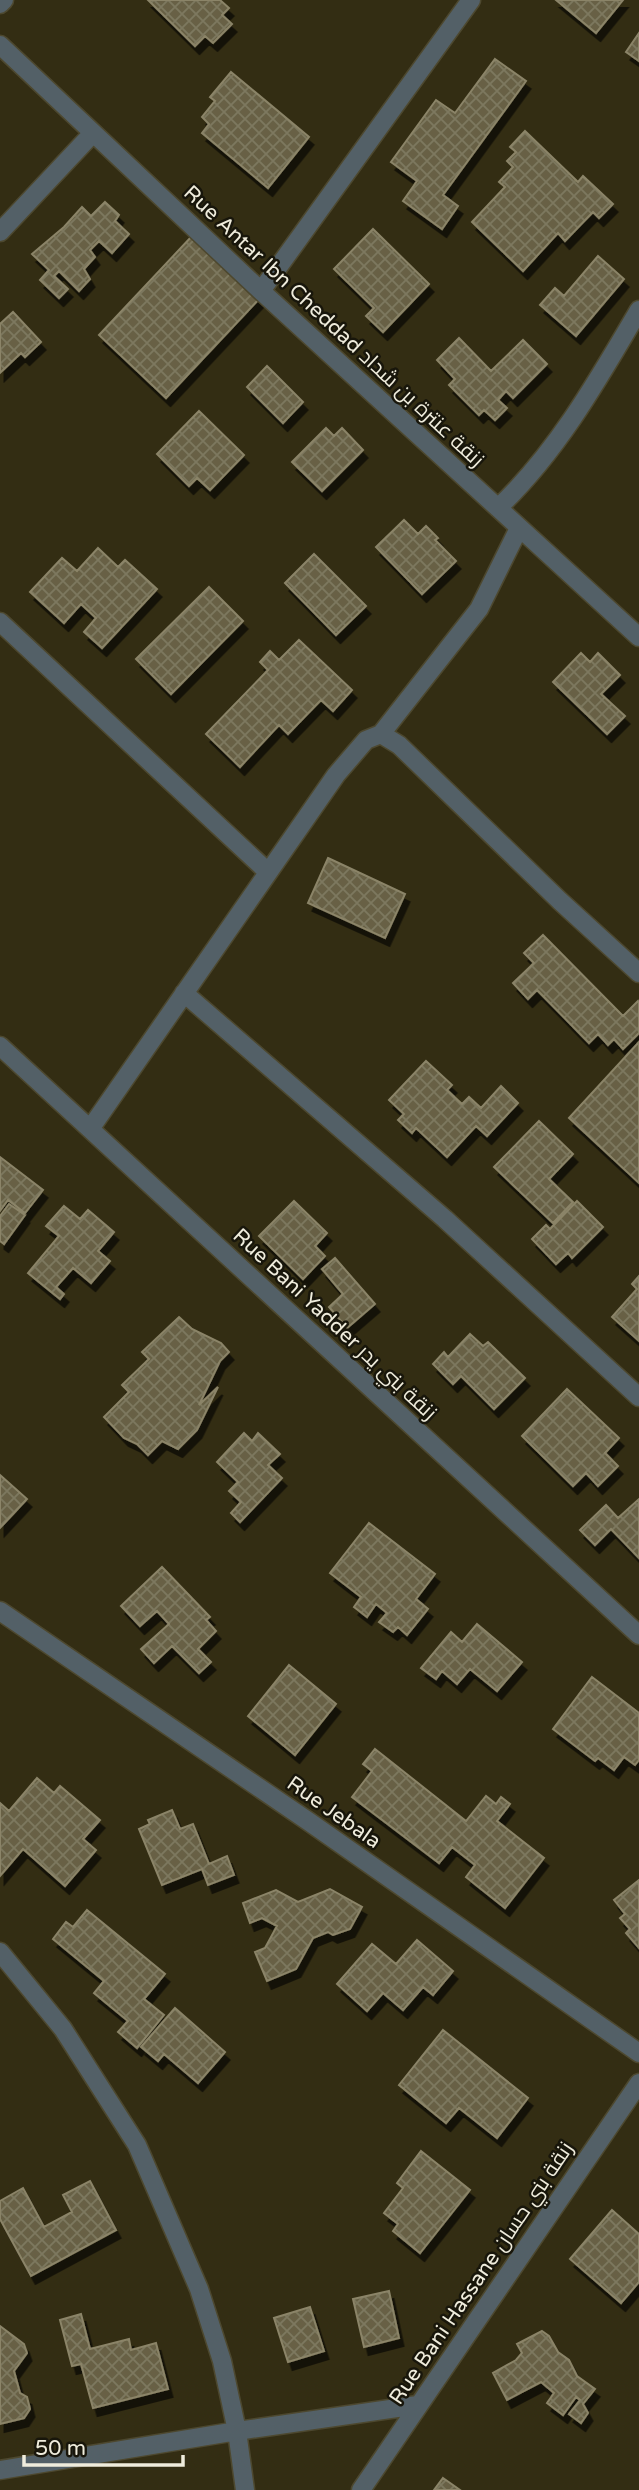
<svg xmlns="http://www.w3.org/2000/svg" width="639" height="2490" font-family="'Varela Round',Cairo,sans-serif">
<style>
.building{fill:url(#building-cross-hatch);stroke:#8b8468;stroke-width:2;filter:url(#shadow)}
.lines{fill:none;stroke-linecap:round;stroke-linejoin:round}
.minor-casing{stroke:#4d482f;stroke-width:21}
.minor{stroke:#536067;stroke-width:18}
.labels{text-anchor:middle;stroke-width:5;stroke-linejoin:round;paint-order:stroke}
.street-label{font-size:21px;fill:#efecdc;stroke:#18160b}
</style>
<defs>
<pattern id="building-cross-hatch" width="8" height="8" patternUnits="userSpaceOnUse" patternTransform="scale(1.75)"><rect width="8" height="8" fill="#676145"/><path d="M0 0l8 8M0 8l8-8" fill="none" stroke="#7d785f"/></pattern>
<filter id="shadow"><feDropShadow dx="4.5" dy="8" stdDeviation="0" flood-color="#0009"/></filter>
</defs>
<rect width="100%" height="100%" fill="#332d13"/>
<path class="building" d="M148,0H220L229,8L222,15L232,24L213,43L205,36L195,46Z
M556,0H623L596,33Z
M639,33V61L626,52Z
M495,59L526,81L443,195L458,206L442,229L403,201L417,181L391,162L436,100L455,113Z
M231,72L309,137L268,188L202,133L209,124L202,117L215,101L210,97Z
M525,131L578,182L583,176L613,204L599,218L593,212L565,241L558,233L523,271L472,222L505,187L499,182L513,167L507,161L516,152L510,147Z
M105,202L119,215L115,221L129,234L112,253L99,241L90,250L95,257L84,269L90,279L79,291L59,271L54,276L68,289L59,298L40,280L49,270L32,254L64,227L82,207L91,216Z
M373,229L429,284L383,332L366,316L374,308L334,269Z
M193,235L260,298L166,398L99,335Z
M598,256L624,279L576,336L540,305L555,288L564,296Z
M13,312L41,342L25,357L21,353L0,373V324Z
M459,338L491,371L523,340L547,364L513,398L506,391L498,400L507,408L495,420L484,410L479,415L449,385L455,379L437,360Z
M267,366L303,402L283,423L247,387Z
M199,411L244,455L210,490L197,478L189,486L157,454Z
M326,428L334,436L342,428L363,450L322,491L292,462Z
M404,520L418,534L426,526L438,538L435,540L456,561L422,594L376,547Z
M98,548L118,567L125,560L157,589L102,648L84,632L96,618L81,604L64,623L30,592L62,558L77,571Z
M314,554L366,606L336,635L285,583Z
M209,587L243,621L171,694L136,659Z
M299,640L352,690L333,711L321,700L288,734L279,725L240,767L206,734L268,670L260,662L270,651L279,660Z
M581,653L590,662L598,653L620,675L601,694L625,716L607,734L553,682Z
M328,858L405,894L385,938L308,903Z
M543,935L623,1016L638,1001L639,1003V1033L623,1049L614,1039L608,1045L598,1034L589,1043L537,990L528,999L513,983L534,963L524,953Z
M639,1042V1183L569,1118Z
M426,1061L452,1085L447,1090L462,1104L469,1097L481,1108L501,1086L518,1103L487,1136L476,1126L447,1157L416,1128L412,1133L398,1120L404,1114L389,1100Z
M539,1121L573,1154L549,1179L573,1202L553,1223L494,1167Z
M0,1157L43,1190L25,1213L8,1200L0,1211Z
M294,1201L327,1233L315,1246L325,1256L303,1279L259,1236Z
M577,1201L603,1227L572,1258L568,1253L556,1264L532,1239L546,1225L550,1229Z
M9,1204L25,1215L4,1244L0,1241V1216Z
M64,1206L80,1219L88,1210L114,1232L98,1251L110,1261L91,1283L73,1268L56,1287L64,1294L60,1299L28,1273L59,1236L46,1226Z
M335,1258L375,1304L347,1328L329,1307L343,1294L322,1269Z
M639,1276V1341L612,1317L637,1289L632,1284Z
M179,1317L192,1329L221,1343L229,1352L220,1361L199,1405L218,1387L197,1430L178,1449L162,1441L148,1455L137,1444L124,1438L104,1417L129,1392L122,1385L149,1359L142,1352Z
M470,1334L483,1346L488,1342L525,1378L494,1409L461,1376L453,1384L433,1364L444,1352L448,1357Z
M567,1389L619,1438L605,1453L618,1466L598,1486L586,1473L573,1486L522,1436Z
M244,1433L252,1441L258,1433L280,1454L268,1465L282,1478L240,1522L231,1513L241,1502L229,1491L238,1482L217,1462Z
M0,1475L27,1499L0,1528Z
M639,1499V1558L611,1529L595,1545L580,1530L606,1505L618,1518Z
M369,1523L435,1574L416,1599L428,1609L407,1635L398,1627L393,1632L379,1622L387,1613L376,1604L367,1617L354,1607L361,1597L330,1573Z
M162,1567L210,1617L206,1620L216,1631L198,1649L211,1662L199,1673L172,1646L154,1663L141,1649L169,1624L157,1611L140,1626L121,1606Z
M477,1624L522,1662L497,1691L470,1669L457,1684L442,1671L436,1679L421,1668L451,1632L462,1642Z
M289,1665L336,1704L295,1755L248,1716Z
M592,1677L639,1713V1760L635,1765L624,1757L614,1770L598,1758L595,1761L553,1729Z
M375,1749L466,1821L486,1796L496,1804L501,1797L510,1804L497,1821L544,1858L505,1908L466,1877L475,1865L452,1847L439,1863L352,1797L372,1771L363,1764Z
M37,1778L54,1793L60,1786L100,1820L83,1839L96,1850L65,1886L23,1849L0,1876V1803L9,1811Z
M172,1810L180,1829L193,1824L209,1864L227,1856L234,1875L208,1885L202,1869L162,1885L139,1829L150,1824L148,1820Z
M639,1880V1948L626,1933L630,1929L620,1918L625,1914L614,1900Z
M330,1889L362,1907L350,1929L333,1935L328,1932L313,1938L296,1969L267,1981L255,1952L265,1948L277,1926L262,1918L250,1923L243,1903L276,1890L298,1902Z
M87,1910L165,1974L144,1999L164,2015L137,2048L118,2032L128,2021L94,1993L104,1981L53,1939L66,1922L73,1927Z
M417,1940L453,1971L433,1995L423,1987L403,2010L383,1993L367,2011L337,1984L372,1944L396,1964Z
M175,2008L225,2052L198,2083L164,2054L158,2061L141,2047Z
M443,2030L528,2098L497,2138L459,2108L446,2123L399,2085Z
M421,2151L470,2190L420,2253L393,2231L398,2224L384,2213L403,2188L397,2183Z
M90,2181L116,2230L31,2276L0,2219V2201L23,2188L44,2227L72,2212L63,2195Z
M612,2210L639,2234V2282L621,2303L570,2259Z
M389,2291L399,2338L364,2347L353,2299Z
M310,2307L324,2351L288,2362L274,2318Z
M81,2314L90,2349L129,2339L131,2350L156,2343L168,2389L93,2408L81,2364L72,2366L60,2320Z
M0,2326L24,2344L27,2353L14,2371L20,2393L27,2397L30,2409L24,2418L0,2424Z
M542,2331L549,2336L558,2352L569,2360L577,2376L595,2389L583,2404L588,2413L581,2423L569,2414L580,2400L576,2397L563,2415L547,2403L554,2393L541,2382L507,2400L493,2373L516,2360L522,2353L517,2344Z
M443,2478L460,2490H434Z"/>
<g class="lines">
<defs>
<path id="minor" d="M0,4L4,0
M0,45L261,291L639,637
M0,232L93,133
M261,291L471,0
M498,508C557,452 598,380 639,310
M0,622L268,872
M381,734L399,745L560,901L639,973
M184,993L445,1219L639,1397
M0,1046L639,1635
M90,1129L336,775L366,740L381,734L479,609L519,528
M0,1611L308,1821L639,2053
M0,1952L63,2029L137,2145L199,2289L222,2361L237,2431L245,2490
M0,2470L237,2431L418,2405
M361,2490L639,2083"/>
</defs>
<use href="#minor" class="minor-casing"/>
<use href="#minor" class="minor"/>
</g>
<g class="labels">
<g class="street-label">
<text transform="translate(334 326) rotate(43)" y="7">Rue Antar Ibn Cheddad زنقة عنترة بن شداد</text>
<text transform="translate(335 1324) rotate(43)" y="7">Rue Bani Yadder زنقة بني يدر</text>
<text transform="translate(334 1812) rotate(35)" y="7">Rue Jebala</text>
<text transform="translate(481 2273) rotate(-56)" y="7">Rue Bani Hassane زنقة بني حسان</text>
</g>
</g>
<path d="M24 2455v10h159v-10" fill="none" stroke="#efecdc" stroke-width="3.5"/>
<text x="35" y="2455" font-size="21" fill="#efecdc" stroke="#18160b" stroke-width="5" paint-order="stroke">50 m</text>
</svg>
